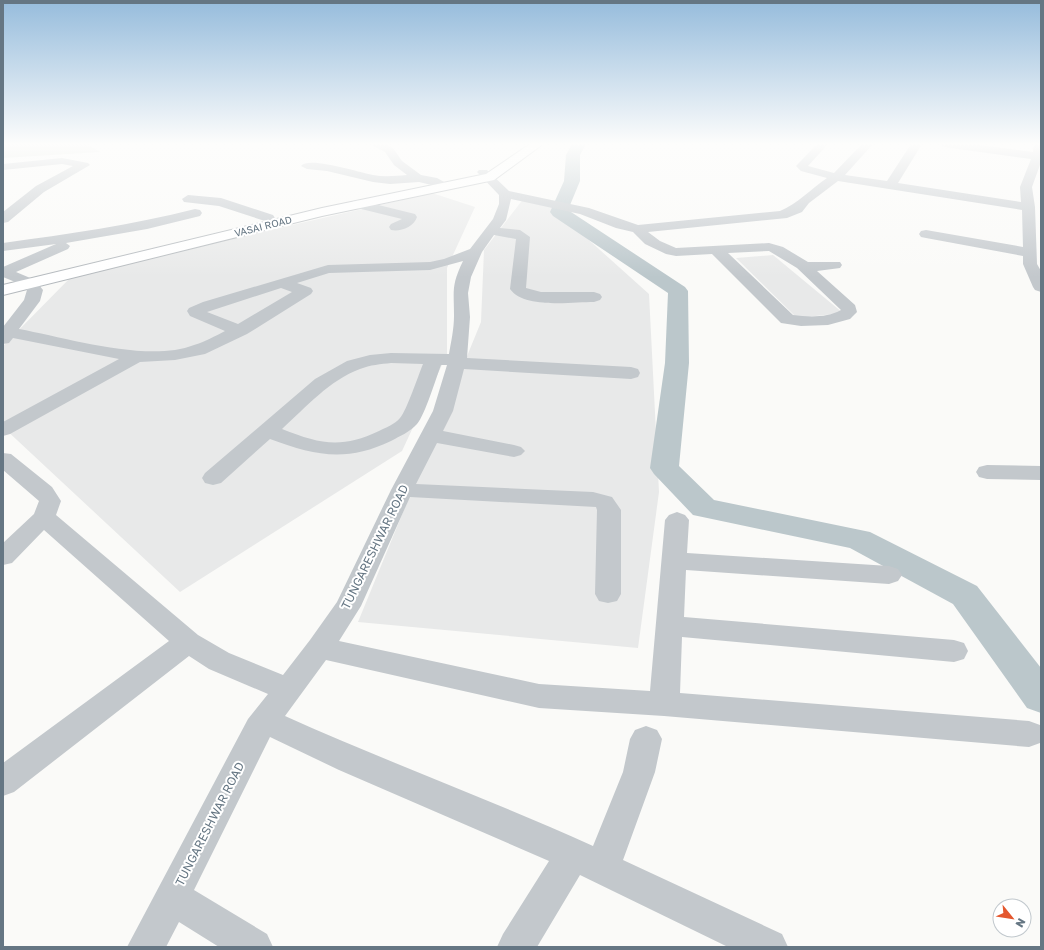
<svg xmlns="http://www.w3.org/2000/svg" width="1044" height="950" font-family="'Golos Text',sans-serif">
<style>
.built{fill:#e8e9e9}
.green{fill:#dadfd7}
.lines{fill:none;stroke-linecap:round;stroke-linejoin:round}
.river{fill:#bbc7cb;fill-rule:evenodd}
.major-casing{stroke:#b5babe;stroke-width:2}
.minor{fill:#c3c8cc;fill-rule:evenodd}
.major{fill:#fff;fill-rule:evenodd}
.labels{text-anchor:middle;stroke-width:4;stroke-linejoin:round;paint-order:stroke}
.far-street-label{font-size:10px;fill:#657683;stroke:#fff}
.street-label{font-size:12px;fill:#657683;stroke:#fff}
</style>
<rect width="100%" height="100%" fill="#fafaf8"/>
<path class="built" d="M432,193L475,207L447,268V354L402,451L180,592L3,427V346L73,275Z
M524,198L551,206L649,294L659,492L638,648L358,622L481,322L484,250Z
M773,255L843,313L797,318L736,258Z"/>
<path class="green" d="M3,144H87L100,152L3,158Z"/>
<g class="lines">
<path class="river" d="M572,144H586L580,155V181L568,210L685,287L688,291L689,363L679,466L714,500L870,532L977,586L1041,668V713L1027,708L953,604L850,548L693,515L654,474L650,468L665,363L668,293L553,216L550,212L564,181L566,155Z"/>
<defs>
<path id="major" d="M530,144H543L494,180L322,216L3,295V285L322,208L486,174Z"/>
</defs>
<use href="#major" class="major-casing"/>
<path class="minor" d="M370,144H385L393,148L402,161L421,175L437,178L446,183L440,187L419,182L390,184L373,182L327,171L307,169L301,166C309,156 360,173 373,175C384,177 395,176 407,175L394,165L385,152Z
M817,144H828L808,166L834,173L862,144H873L845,175L887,181L911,144H922L898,183L1021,202L1020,187L1031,159L944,147L939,144H972L1033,152L1034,144H1041V162L1032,187L1035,207L1037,264L1041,271V292L1035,290L1033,287L1023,264V256L926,238L921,237L919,234L921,231L926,230L1023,247L1022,210L838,181L809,203L802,212L787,218L648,232L660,241L676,248L769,243L783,247L808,262H840L842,265L840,268L817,271L855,305L857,312L850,319L828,325L801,326L781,323L712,254L676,256L666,254L645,244L633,232L616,228L580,214L511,199L506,220L500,228L520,230L530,237L526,288L541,292H594L600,294L602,297L600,300L594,302C572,302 524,309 510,289L516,239L494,235L482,252L471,277L468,293L470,317L467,358L631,367L638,369L640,373L638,377L631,379L464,369L453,411L443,431L514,445L521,447L525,451L521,455L514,457L437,443L416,484L593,492L612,497L621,510V594L617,601L608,603L599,601L595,594L597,510L596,507L410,497L361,606L339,641L539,684L650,691L665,520L669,515L677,512L685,515L689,520L687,553L889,566L898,569L902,575L898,581L889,584L686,570L684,617L954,640L964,643L968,651L964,659L954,662L682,637L680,693L1029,721L1040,725V743L1029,747L664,716L539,708L326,660L285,716C387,762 492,800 593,846L623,772L630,739L635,730L646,726L657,730L662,739L655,772L623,860L782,934L788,947H728L580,875L537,947H497L503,934L549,861L339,770L270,737L194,890L267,934L273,947H219L179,922L166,947H127L248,719L268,694L209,669L189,656L14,792L3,796V763L169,641L44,530L12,563L3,565V543L34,514L39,501L3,470V453L11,454L52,487L61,501L56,515L198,635L229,653L283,675L310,640L337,602L391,490L433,411L447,365H441C436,378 425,415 417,424C410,432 400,436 391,441C347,462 315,456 270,439L221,483L213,485L205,483L202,478L205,473L315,379L347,361L370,355L391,353L449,354C451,342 454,329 454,316C454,290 451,286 463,261L430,270L329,273L297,283L311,288L313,291L311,294L247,334L205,354L175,360L140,362L10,434L3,436V422L119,359L13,338L9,343L3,344V327L24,300L27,290L25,286L3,277V267L56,244L3,251V243C68,234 132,225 195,209L200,210L202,213L200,216L147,229L66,243L70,246L68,249L16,272L35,280L43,290L40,301L19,329C68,338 148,363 194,345C205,342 215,336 225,331L190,316L187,311L189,308L203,302L328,265L430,262L444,259L470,249L493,219L499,204V195L479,174L477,172L479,170H487L509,191L589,208L638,225L780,211C797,204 811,189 827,178L801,171L796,166ZM769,251L797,268L841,310C827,318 808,317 793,315L728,253ZM281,288L292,292L238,324L207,312ZM391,363L423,364C418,376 407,410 400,418C395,424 385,428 379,431C341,449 320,444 282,429C306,407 330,380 360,369C370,365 381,364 391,363Z
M62,158L88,163L90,165L44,192L8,222L3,223V212L36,186L73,166L62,164L3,170V164Z
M188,195L221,198L273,215L275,218L273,221L268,222L219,206L184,202L182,199Z
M358,200L415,214L417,217C414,227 400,232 391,230L389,227L391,224L402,219L353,207L352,204L353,201Z
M987,465L1041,466V480L987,479L979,477L976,472L979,467Z"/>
<use href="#major" class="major"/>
</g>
<linearGradient id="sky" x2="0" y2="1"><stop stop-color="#96bcdc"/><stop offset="0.52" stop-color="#fdfdfc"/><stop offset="1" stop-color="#fdfdfc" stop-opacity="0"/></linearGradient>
<rect width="1044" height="277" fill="url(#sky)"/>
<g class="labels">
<g class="far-street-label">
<text transform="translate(263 226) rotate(-14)" y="4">VASAI ROAD</text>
</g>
<g class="street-label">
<text transform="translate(375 547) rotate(-64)" y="4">TUNGARESHWAR ROAD</text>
<text transform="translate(210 824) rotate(-63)" y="4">TUNGARESHWAR ROAD</text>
</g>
</g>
<rect width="1044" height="950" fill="none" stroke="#657683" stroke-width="8"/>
<g transform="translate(1012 918) rotate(120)"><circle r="19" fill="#ffffff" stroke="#c1c8cd"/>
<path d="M0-3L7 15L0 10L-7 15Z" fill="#e4572e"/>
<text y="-6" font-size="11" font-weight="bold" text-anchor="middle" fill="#657683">N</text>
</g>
</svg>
